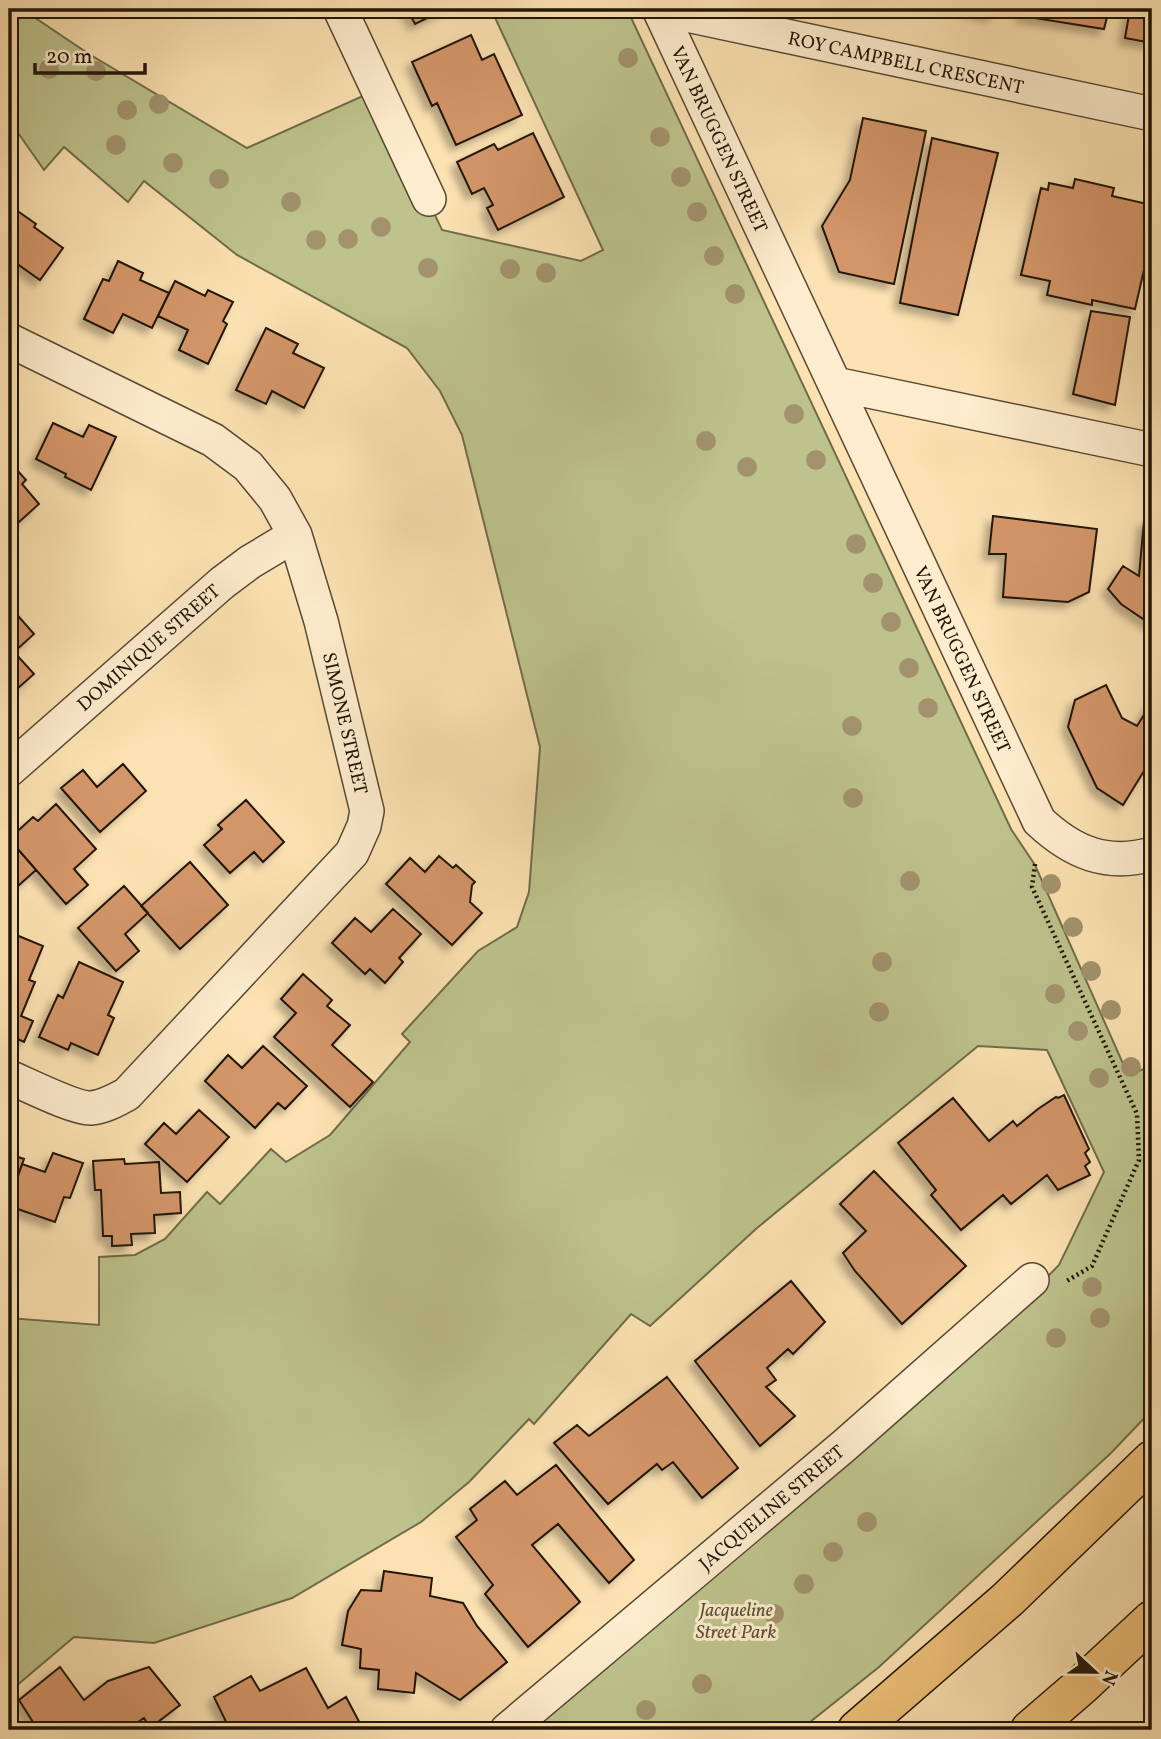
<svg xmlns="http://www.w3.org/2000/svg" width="1161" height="1739" font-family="Vollkorn,serif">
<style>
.green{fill:#bec38d;stroke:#706c4a;stroke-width:2}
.building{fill:#d39669;stroke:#211508;stroke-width:2;filter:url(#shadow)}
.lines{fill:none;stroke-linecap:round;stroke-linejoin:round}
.street-casing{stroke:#584832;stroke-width:36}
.highway-casing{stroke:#211508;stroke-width:41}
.path{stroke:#211508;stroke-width:4.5;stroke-dasharray:2 3.5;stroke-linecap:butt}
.street{stroke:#fdeccd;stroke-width:33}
.highway{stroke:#eec179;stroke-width:38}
.tree{fill:#a2936e}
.labels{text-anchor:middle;stroke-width:6;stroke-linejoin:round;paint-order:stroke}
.street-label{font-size:19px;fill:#211508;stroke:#fdeccd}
.park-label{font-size:19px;font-style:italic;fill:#585237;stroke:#fdeccd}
</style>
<defs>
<filter id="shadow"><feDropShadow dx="-6" dy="6" stdDeviation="3.5" flood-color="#0004"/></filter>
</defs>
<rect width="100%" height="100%" fill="#fce2b2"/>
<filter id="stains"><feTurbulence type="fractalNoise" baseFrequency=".00286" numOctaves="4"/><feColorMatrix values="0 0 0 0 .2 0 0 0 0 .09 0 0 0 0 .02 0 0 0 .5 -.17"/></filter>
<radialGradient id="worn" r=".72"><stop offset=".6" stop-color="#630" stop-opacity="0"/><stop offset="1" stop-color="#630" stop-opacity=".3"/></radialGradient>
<path class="green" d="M9,9H29L28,13L89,54L247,148L376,90L442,230L581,261L603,250L491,9H627L1011,829L1035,865L1128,1075L1152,1066V1410L1111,1453L879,1667L800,1730H529L991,1334L1059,1265L1104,1172L1047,1050L978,1046L757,1228L650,1326L631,1314L534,1424L529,1419L469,1482L421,1522L292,1598L154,1643L74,1637L9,1692V1318L99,1325V1257L135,1255L165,1239L207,1192L220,1204L271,1149L286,1162L330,1135L410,1042L402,1034L478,951L517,927L529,892L540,747L462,435L440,391L407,348L237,255L144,181L128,202L64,147L44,170L9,120Z"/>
<path class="building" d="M407,9H446L415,24Z
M963,9H995L993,16Z
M1024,9H1109L1104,29L1022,16Z
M1130,9H1152V43L1125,38Z
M471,35L482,60L494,54L522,115L456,145L437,103L432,106L412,62Z
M863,118L926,131L894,284L839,272L822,226L850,180Z
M533,133L564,197L498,230L487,208L493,205L484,188L472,194L457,162L494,144L498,150Z
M932,138L998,153L958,315L900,303Z
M1075,179L1114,188L1112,196L1152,205V235L1135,309L1092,300V305L1047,295L1050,281L1021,275L1041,188L1048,190L1049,183L1073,188Z
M12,207L36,224L34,227L63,248L40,280L13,261L9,267V212Z
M118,261L143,273L140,280L169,293L152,328L123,314L113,333L84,319L103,279L109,281Z
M175,281L205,296L208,290L233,302L223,321L227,324L208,364L179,350L188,330L158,316Z
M1091,311L1130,317L1115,405L1073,394Z
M266,328L298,344L293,353L324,368L304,408L272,391L266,404L236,390Z
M53,423L83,437L89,425L116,437L91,490L65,477L66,474L36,459Z
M9,456L18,467L16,469L26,480L22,484L39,504L9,531Z
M993,516L1097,529L1089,592L1068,602L1003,597L1006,554H989Z
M1144,521H1152V625L1121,604L1108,589L1123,566L1139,576Z
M12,609L34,634L14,652L34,674L9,696V611Z
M1106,685L1122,718L1137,726L1152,702V758L1123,805L1097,788L1068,727L1075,700Z
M123,764L146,791L100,832L61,788L83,770L97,787Z
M246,800L284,842L263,862L254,852L230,873L204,845L222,829L218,825Z
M56,804L96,849L74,869L88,885L66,904L9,839L33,817L38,821Z
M9,839L36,870L9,894Z
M439,856L453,868L456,865L475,882L472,885L470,902L482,913L452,945L386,884L410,858L425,872Z
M190,862L228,905L180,949L141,906Z
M124,886L148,913L125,934L139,951L116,971L78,928Z
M393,909L421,934L399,958L403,962L385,983L370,969L365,974L332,943L355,918L371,932Z
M9,932L43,946L29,980L35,982L21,1016L33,1021L24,1042L9,1035Z
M79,962L123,982L108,1015L114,1018L98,1055L71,1043L68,1050L39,1037L58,995L63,998Z
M303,974L332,1000L327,1006L350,1025L332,1045L373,1082L350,1107L274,1037L296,1013L281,999Z
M263,1046L307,1086L285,1109L278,1103L255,1128L205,1081L228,1055L242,1068Z
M1064,1095L1089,1149L1085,1153L1090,1162L1085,1166L1090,1175L1058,1190L1047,1175L1011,1204L1003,1195L961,1230L931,1195L936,1190L898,1143L953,1098L989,1141L1013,1121L1017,1126L1038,1109L1056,1097L1058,1098Z
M199,1110L229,1137L187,1182L145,1144L164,1123L176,1134Z
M53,1153L83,1163L70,1198L64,1197L55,1222L9,1206V1201L22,1164L45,1172Z
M9,1154L24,1159L10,1199L9,1198Z
M124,1159L125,1164L159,1162L161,1193L180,1192L181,1213L154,1215L155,1233L131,1234L132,1245L112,1246V1236H103L101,1190H95L93,1161Z
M874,1171L966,1266L902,1324L855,1271L843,1253L866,1231L840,1204Z
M791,1281L825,1322L793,1354L788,1349L767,1368L776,1380L766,1387L795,1416L760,1446L695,1361Z
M667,1377L738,1468L702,1498L673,1462L662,1470L657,1464L608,1504L554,1443L577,1425L589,1436Z
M556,1465L634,1560L609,1583L558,1524L532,1545L580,1602L528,1647L485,1594L493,1585L456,1537L477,1520L470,1509L505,1481L517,1495Z
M384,1571L432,1578L430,1596L463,1603L477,1626L507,1662L460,1700L416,1673L414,1693L378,1689L379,1670L360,1668L361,1649L342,1645L348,1611L361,1590L381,1591Z
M60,1667L84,1700L108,1681L149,1667L180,1705L150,1728L144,1718L126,1730H38L19,1700Z
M306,1668L328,1708L346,1697L363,1729L248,1730L247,1729L244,1730H230L214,1697L251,1676L260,1691Z"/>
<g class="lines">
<defs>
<path id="street" d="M340,9L429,199
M659,9L1039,821C1072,852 1106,867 1152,854
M659,9L1152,114
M9,340L213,440L248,466L275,499L295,535L321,621L367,811L364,826L352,853L127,1094C116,1100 104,1107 91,1108C75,1109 26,1084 9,1077
M835,384L1152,450
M9,770L222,583L250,562L295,535
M507,1730L845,1445L1032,1280"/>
<path id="highway" d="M857,1730L1007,1600L1152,1460
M1030,1730L1081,1686L1152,1620"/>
</defs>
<use href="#street" class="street-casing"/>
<use href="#highway" class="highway-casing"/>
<path class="path" d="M1035,864L1032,887L1137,1114L1139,1160L1092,1266L1065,1282"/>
<use href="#street" class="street"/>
<use href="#highway" class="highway"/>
</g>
<g class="tree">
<circle cx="628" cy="58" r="10"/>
<circle cx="49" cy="69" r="10"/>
<circle cx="96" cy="71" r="10"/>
<circle cx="159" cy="104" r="10"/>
<circle cx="127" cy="110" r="10"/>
<circle cx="660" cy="137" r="10"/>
<circle cx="116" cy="145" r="10"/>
<circle cx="173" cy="163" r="10"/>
<circle cx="681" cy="177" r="10"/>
<circle cx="219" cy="179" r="10"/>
<circle cx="291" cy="202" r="10"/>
<circle cx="697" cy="212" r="10"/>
<circle cx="381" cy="227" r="10"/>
<circle cx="348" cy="239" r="10"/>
<circle cx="316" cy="240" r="10"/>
<circle cx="714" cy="256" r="10"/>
<circle cx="428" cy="268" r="10"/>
<circle cx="510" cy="269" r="10"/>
<circle cx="546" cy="273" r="10"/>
<circle cx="735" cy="294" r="10"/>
<circle cx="794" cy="414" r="10"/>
<circle cx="706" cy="441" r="10"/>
<circle cx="816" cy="460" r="10"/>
<circle cx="747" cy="467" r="10"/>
<circle cx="856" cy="544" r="10"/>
<circle cx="873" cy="583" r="10"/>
<circle cx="891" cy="622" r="10"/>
<circle cx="909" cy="668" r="10"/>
<circle cx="928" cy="708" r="10"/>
<circle cx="852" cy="726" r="10"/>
<circle cx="853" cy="798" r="10"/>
<circle cx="910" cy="881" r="10"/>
<circle cx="1051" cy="884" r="10"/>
<circle cx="1073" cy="927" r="10"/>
<circle cx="882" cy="962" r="10"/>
<circle cx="1091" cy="971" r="10"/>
<circle cx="1055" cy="994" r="10"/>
<circle cx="1111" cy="1010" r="10"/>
<circle cx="879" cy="1012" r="10"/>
<circle cx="1078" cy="1031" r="10"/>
<circle cx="1131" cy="1067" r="10"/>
<circle cx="1099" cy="1078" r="10"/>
<circle cx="1092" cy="1287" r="10"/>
<circle cx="1100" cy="1318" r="10"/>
<circle cx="1056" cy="1338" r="10"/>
<circle cx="867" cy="1522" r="10"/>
<circle cx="833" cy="1552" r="10"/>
<circle cx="804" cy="1584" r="10"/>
<circle cx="774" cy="1614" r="10"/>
<circle cx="702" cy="1684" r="10"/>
<circle cx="646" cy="1710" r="10"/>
</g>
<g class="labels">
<g class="street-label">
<text transform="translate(906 62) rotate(12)" y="7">ROY CAMPBELL CRESCENT</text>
<text transform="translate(720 139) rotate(65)" y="7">VAN BRUGGEN STREET</text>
<text transform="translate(148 647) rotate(-41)" y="7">DOMINIQUE STREET</text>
<text transform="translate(963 659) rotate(65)" y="7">VAN BRUGGEN STREET</text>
<text transform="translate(346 723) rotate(77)" y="7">SIMONE STREET</text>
<text transform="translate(771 1507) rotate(-40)" y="7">JACQUELINE STREET</text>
</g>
<g class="park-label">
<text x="736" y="1616">Jacqueline<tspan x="736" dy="22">Street Park</tspan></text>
</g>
</g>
<rect width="1161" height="1739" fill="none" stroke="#fce2b2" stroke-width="35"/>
<rect x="10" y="10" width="1140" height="1718" fill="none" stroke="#211508" stroke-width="3.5"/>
<rect x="18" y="18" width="1126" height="1704" fill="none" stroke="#211508" stroke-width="2"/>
<g transform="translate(1095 1672) rotate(112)" stroke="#fdeccd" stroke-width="5" paint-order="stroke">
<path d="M0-5L12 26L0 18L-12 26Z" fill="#211508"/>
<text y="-10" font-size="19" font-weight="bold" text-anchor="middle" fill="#211508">N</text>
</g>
<path d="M35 63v10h110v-10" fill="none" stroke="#211508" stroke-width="3.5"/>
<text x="46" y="63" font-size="21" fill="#211508" stroke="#fdeccd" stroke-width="5" paint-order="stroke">20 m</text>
<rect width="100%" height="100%" filter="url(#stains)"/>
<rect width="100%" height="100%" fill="url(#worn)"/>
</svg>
